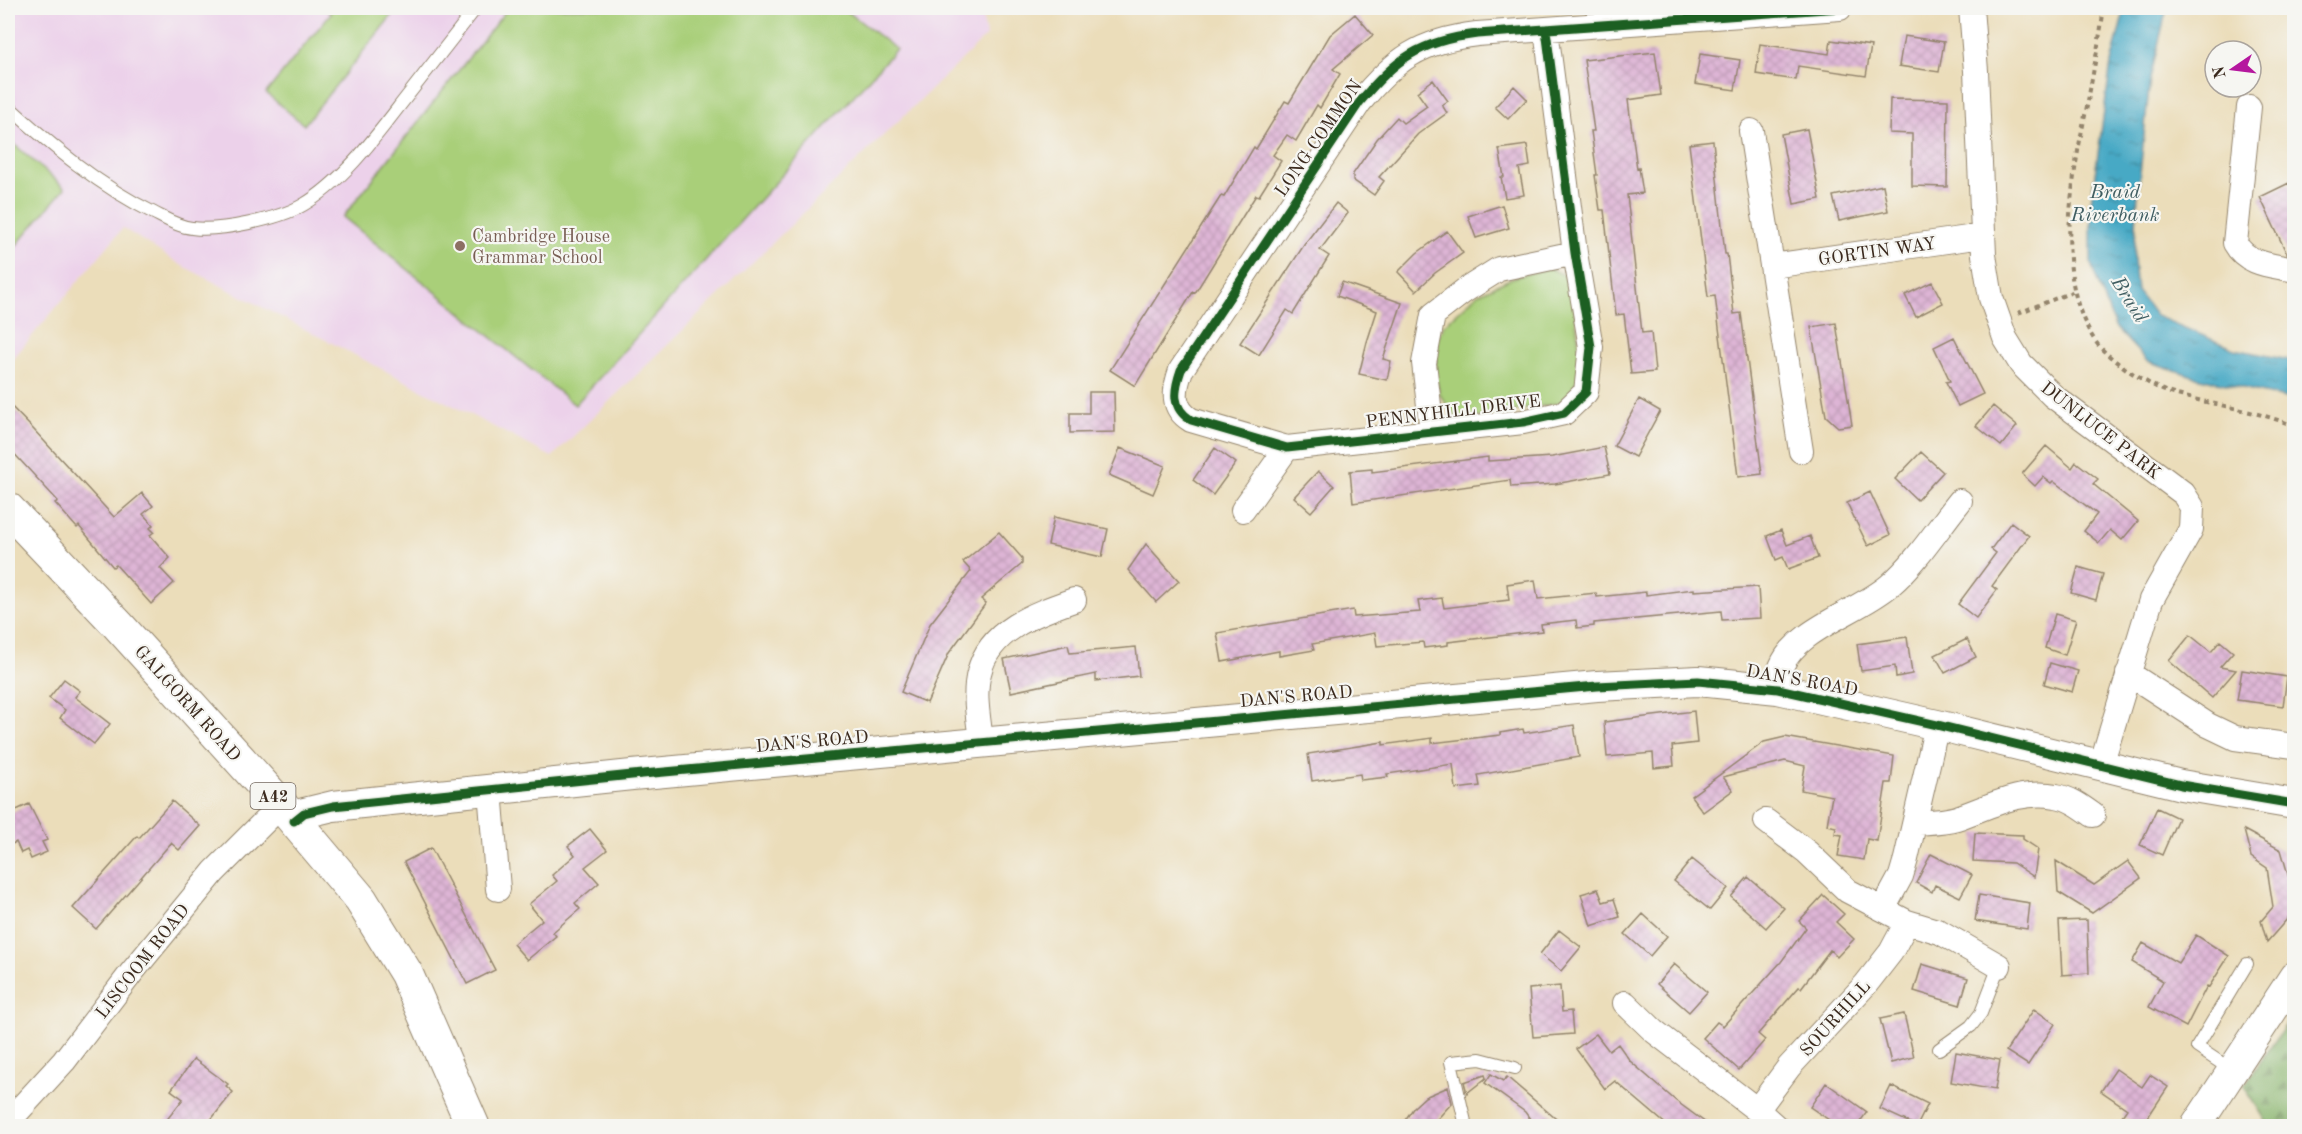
<svg xmlns="http://www.w3.org/2000/svg" width="2302" height="1134" font-family="'Old Standard TT',serif">
<style>
.built{fill:#ecd1ea}
.grass{fill:#a9cf79;stroke:#727c4c;stroke-width:1.5}
.forest{fill:url(#forest-firs);stroke:#606e44;stroke-width:1.5}
.water{fill:url(#water-ripples);stroke:#406a72;stroke-width:1.5}
.building{fill:url(#building-cross-hatch)}
.lines{fill:none;stroke-linecap:round;stroke-linejoin:round}
.service-casing{stroke:#93846c;stroke-width:14}
.minor-casing{stroke:#93846c;stroke-width:26}
.tertiary-casing{stroke:#93846c;stroke-width:32}
.primary-casing{stroke:#93846c;stroke-width:35}
.path{stroke:#93846c;stroke-width:4;stroke-dasharray:4.5 4.5;stroke-linecap:butt}
.service{stroke:#fff;stroke-width:12}
.minor{stroke:#fff;stroke-width:24}
.tertiary{stroke:#fff;stroke-width:30}
.primary{stroke:#fff;stroke-width:33}
.cycleway-casing{stroke:#f6f6f2;stroke-width:13}
.cycleway{stroke:#1b5e20;stroke-width:9}
.education-dot{fill:#8d6e63;stroke:#f6f6f2;stroke-width:2}
.labels{text-anchor:middle;stroke-width:4.5;stroke-linejoin:round;paint-order:stroke}
.shield{fill:#f6f6f2;stroke:#73675e;stroke-width:1.5}
.shield-label{font-size:16px;font-weight:bold;fill:#3b2a1e}
.street-label{font-size:18px;fill:#3b2a1e;stroke:#f6f6f2}
.education-label{font-size:18px;fill:#785e54;stroke:#f6f6f2;text-anchor:start}
.water-label{font-size:20px;font-style:italic;fill:#3f5d61;stroke:#f6f6f2}
</style>
<defs>
<pattern id="forest-firs" width="22" height="20" patternUnits="userSpaceOnUse" patternTransform="scale(1.5)"><rect width="22" height="20" fill="#86b269"/><path d="M5 1l3.5 6h-7zM16 11l3.5 6h-7z" fill="#6f9156"/></pattern>
<pattern id="water-ripples" width="26" height="14" patternUnits="userSpaceOnUse" patternTransform="scale(1.5)"><rect width="26" height="14" fill="#46a9c5"/><path d="M2 4q2-2 4 0t4 0M15 11q2-2 4 0t4 0" fill="none" stroke="#3c8a9f"/></pattern>
<pattern id="building-cross-hatch" width="8" height="8" patternUnits="userSpaceOnUse" patternTransform="scale(1.5)"><rect width="8" height="8" fill="#deb5d6"/><path d="M0 0l8 8M0 8l8-8" fill="none" stroke="#bf9cb7"/></pattern>
</defs>
<rect width="100%" height="100%" fill="#f6f6f2"/>
<filter id="ink" filterUnits="userSpaceOnUse"><feTurbulence type="fractalNoise" baseFrequency=".0167" numOctaves="2"/><feDisplacementMap in="SourceGraphic" scale="12" xChannelSelector="R" yChannelSelector="G"/><feConvolveMatrix kernelMatrix="1 2 1 2 8 2 1 2 1" color-interpolation-filters="sRGB"/></filter>
<filter id="wash" filterUnits="userSpaceOnUse"><feTurbulence type="fractalNoise" baseFrequency=".008" numOctaves="4" result="noise"/><feDisplacementMap in="SourceGraphic" scale="24" xChannelSelector="R" yChannelSelector="G"/><feGaussianBlur stdDeviation="1.35" result="paint"/><feColorMatrix in="noise" values="0 0 0 0 0 0 0 0 0 0 0 0 0 0 0 0 0 1.4 0 .05"/><feComposite in="paint" operator="in"/></filter>
<g filter="url(#wash)">
<rect width="100%" height="100%" fill="#ebddba"/>
<path class="built" d="M8,8H981L986,36L552,457L181,265L123,228L16,355L8,369Z"/>
<path class="grass" d="M324,8H398L304,125L266,93L331,13Z
M508,8H843L896,49L575,405L343,217Z
M8,139L65,188L8,255Z
M1549,268L1564,275L1572,287L1581,362L1579,377L1571,392L1560,403L1465,420L1455,416L1440,395L1435,374L1438,337L1444,325L1478,294L1512,278Z"/>
<path class="forest" d="M2294,1013V1126H2269L2244,1086Z"/>
<path class="water" d="M2125,8H2167L2150,79L2138,192L2134,260L2137,291L2156,316L2235,349L2294,361V400L2196,377L2147,361L2115,327L2091,264V202L2111,63Z"/>
<g id="blocks">
<path class="building" d="M1355,14L1373,35L1333,69L1340,74L1320,108L1317,105L1296,141L1287,135L1273,155L1281,161L1259,196L1256,195L1195,293L1193,292L1135,386L1110,370L1221,196L1224,197L1254,147L1256,149L1285,101L1289,103L1330,35Z
M1904,36L1944,42L1939,72L1899,66Z
M1831,40L1871,46L1866,76L1798,66L1796,80L1756,74L1760,44L1829,54Z
M1655,52L1661,95L1628,100L1637,169L1639,168L1643,193L1627,195L1642,333L1651,332L1655,372L1631,374L1624,314L1616,315L1604,210H1600L1595,175H1597L1591,131H1594L1584,60Z
M1700,54L1740,60L1735,90L1695,84Z
M1433,80L1448,101L1442,105L1447,113L1418,134L1379,177L1384,181L1374,195L1353,180V174L1377,139L1397,117L1403,123L1427,106L1417,92Z
M1514,86L1527,99L1508,119L1495,107Z
M1890,99L1948,100L1947,187L1912,186V134L1889,133Z
M1807,129L1820,199L1794,204L1781,134Z
M1713,141L1725,254H1727L1734,314L1741,313L1762,474L1738,477L1715,296L1708,297L1689,144Z
M1527,145L1530,166L1519,168L1524,195L1505,198L1501,177H1504L1499,149Z
M2289,183L2295,194V256L2287,254L2260,197Z
M1883,185L1888,211L1839,221L1833,196Z
M1336,203L1348,213L1320,250L1329,256L1293,314L1287,310L1259,355L1240,343L1306,242Z
M1502,205L1509,228L1476,238L1468,216Z
M1447,231L1463,253L1435,273L1416,291L1398,272L1417,253Z
M1342,282L1402,303L1383,359L1391,361L1387,380L1359,374L1367,342L1377,311L1337,296Z
M1932,282L1943,303L1916,317L1905,295Z
M1836,323L1852,425L1838,427L1826,416L1811,327Z
M1954,337L1983,394L1958,406L1946,382L1950,381L1934,347Z
M1089,392H1114L1115,432L1070,433V413H1089Z
M1639,399L1660,411L1635,457L1614,446Z
M8,403L34,430L114,517L142,493L153,506L143,514L153,525L150,528L154,532L150,535L170,558L160,568L174,583L151,604L116,565L113,567L79,526L77,528L55,503L58,501L8,447Z
M1993,406L2017,426L2001,446L1976,426Z
M2046,446L2072,468L2076,462L2098,479L2093,484L2138,521L2122,540L2110,530L2099,543L2084,531L2097,514L2053,481L2051,483L2043,477L2035,486L2022,474Z
M1604,447L1610,474L1555,484L1511,487L1510,480L1353,503L1350,471L1372,469V472L1488,457V461L1552,457Z
M1120,448L1165,466L1153,494L1109,475Z
M1215,448L1236,463L1213,495L1193,480Z
M1921,452L1943,472L1917,500L1895,479Z
M1318,471L1334,486L1311,512L1294,497Z
M1870,492L1890,535L1868,546L1847,503Z
M1054,517L1108,529L1102,557L1048,545Z
M2011,522L2029,536L1992,586L1997,590L1976,618L1958,604L1996,553L1991,549Z
M1781,530L1787,545L1810,536L1818,558L1788,569L1783,557L1776,560L1767,536Z
M999,532L1022,558V564L981,599L986,603L949,653L927,703L901,692L930,624L971,571L963,562Z
M1146,544L1179,581L1156,602L1128,570Z
M2078,567L2103,574L2096,600L2071,593Z
M1535,580L1538,599L1596,593L1597,597L1646,592V595L1694,589V591L1758,587L1760,618L1722,620L1721,611L1594,623V626L1577,628L1576,620L1541,624L1542,631L1448,642V645L1424,648L1423,642L1377,646L1375,633L1312,644L1314,650L1279,656V651L1222,662L1217,633L1353,610L1354,617L1420,612L1418,601L1442,598L1444,608L1509,600L1507,584Z
M2055,614L2076,620L2065,655L2045,648Z
M2190,635L2211,652L2220,641L2233,652L2220,667L2236,670L2212,698L2169,661Z
M1907,637L1912,674L1896,677L1895,666L1861,671L1857,644Z
M1967,639L1976,657L1945,673L1935,655Z
M1068,645L1070,653L1136,647L1139,676L1096,681V674L1011,692L1004,659Z
M2050,663L2078,671L2072,692L2044,684Z
M2242,670L2287,677L2283,706L2237,700Z
M64,679L80,691L75,697L110,724L94,744L60,718L65,710L49,698Z
M1694,711L1697,743L1672,746L1674,766L1654,768L1653,753L1607,757L1604,722Z
M1574,725L1579,757L1478,775L1480,786L1456,789L1453,764L1387,774L1388,777L1361,780L1360,774L1312,781L1308,754L1383,742V745L1432,738V743L1500,735V733L1523,729L1524,733Z
M1785,737L1894,756L1891,783H1886L1877,841L1867,839L1864,860L1838,856L1842,835L1835,834L1836,827L1827,825L1832,796L1801,790L1805,766L1785,761L1723,777L1733,790L1703,812L1691,796L1764,742Z
M172,801L200,826L179,850L171,843L96,929L73,908L137,836L139,838Z
M29,804L47,840L42,842L47,852L31,859L27,850L21,853L16,842L8,846V814Z
M2157,808L2178,818L2162,855L2140,845Z
M590,829L607,850L585,867L599,883L575,903L580,909L553,932L556,936L527,960L513,944L542,920L529,904L557,881L552,875L575,855L568,846Z
M2244,830L2281,850L2295,899V910L2267,942L2261,921L2273,907L2267,868L2251,857Z
M1975,833L2023,835V839L2038,849L2034,877L2013,863L1973,861Z
M431,848L495,970L467,984L404,862Z
M1931,854L1972,875L1960,897L1935,885L1932,892L1916,883Z
M1692,859L1728,888L1710,910L1674,881Z
M2056,861L2094,885L2128,861L2141,878L2092,913L2058,892Z
M1748,877L1784,908L1766,928L1731,897Z
M1598,889L1603,902L1614,899L1620,917L1591,926L1581,894Z
M1823,895L1844,914L1836,922L1854,939L1837,957L1830,950L1801,988L1799,987L1758,1034L1765,1040L1739,1070L1703,1038L1717,1022L1723,1026L1781,962L1806,928L1799,921Z
M1979,895L2030,903L2027,929L1975,921Z
M1643,914L1667,936L1650,956L1625,934Z
M2087,920L2089,973L2062,975L2059,921Z
M1559,930L1581,947L1561,971L1540,954Z
M2196,935L2229,956L2209,987L2207,986L2186,1027L2149,1007L2163,981L2132,962L2143,943L2178,963Z
M1674,964L1707,992L1689,1012L1657,984Z
M1922,964L1968,978L1960,1005L1914,991Z
M1560,986L1562,1012L1571,1011L1573,1034L1533,1037L1529,989Z
M2034,1009L2055,1024L2028,1065L2006,1051Z
M1904,1014L1914,1057L1891,1063L1880,1019Z
M1596,1034L1609,1051L1618,1044L1630,1061L1676,1101L1710,1126H1668L1615,1081L1605,1089L1576,1049Z
M1956,1052L2000,1060L1995,1090L1951,1082Z
M194,1059L228,1084L226,1086L233,1092L206,1126H162L183,1099L171,1090Z
M2116,1069L2142,1087L2150,1075L2168,1087L2142,1126L2122,1116L2127,1109L2101,1091Z
M1491,1074L1503,1081L1507,1077L1562,1124L1560,1126H1545L1536,1120L1533,1123L1525,1112L1485,1083Z
M1485,1075L1486,1078L1467,1093L1464,1082Z
M1826,1083L1867,1112L1857,1126H1838L1810,1107Z
M1891,1086L1928,1104L1917,1126L1880,1109Z
M1448,1087L1452,1103L1431,1126H1401L1414,1107L1425,1097Z"/>
</g>
</g>
<g filter="url(#ink)">
<use href="#blocks" fill-opacity="0" stroke="#93846c" stroke-width="1.5"/>
<g class="lines">
<defs>
<path id="service" d="M8,106C53,147 99,186 154,213C166,219 179,227 192,228C219,232 279,219 303,205C341,183 374,139 401,104C426,72 451,40 476,8
M1939,1049L1971,1026L1981,1013L1999,966
M2233,1071L2197,1047L2247,964
M1466,1126L1451,1062L1480,1059L1515,1068"/>
<path id="minor" d="M1971,8L1976,71L1984,255L1991,298L2005,338L2021,364L2053,396L2183,493L2192,507L2191,529L2151,600L2101,765
M1546,30L1575,253L1591,347L1586,392L1564,413L1523,422L1287,448L1191,420C1171,408 1174,390 1181,370L1359,103C1395,59 1420,41 1477,34L1840,8
M2249,107L2235,243C2247,265 2272,265 2294,270
M1751,131L1801,451
M1772,266L1982,236
M1432,431L1424,363L1433,315L1464,291L1499,269L1575,253
M1243,510L1287,448
M2128,673L2208,725L2235,738L2294,746
M1778,689C1779,682 1778,673 1781,667C1797,628 1859,612 1890,585C1916,563 1938,528 1960,501
M981,742C979,720 973,695 979,673C989,629 1037,613 1074,600
M490,790L498,889
M1766,821L1807,852L1848,891L1907,922L1940,932L1999,966
M1915,823C1929,822 1943,822 1957,818C1989,807 2021,789 2056,796C2070,798 2082,807 2093,815
M1883,909L1901,876L1906,859L1937,725
M1625,1003L1654,1031L1757,1110
M8,1122L64,1061L132,972L214,872L281,805
M1775,1126L1757,1110L1789,1067L1866,984L1891,952L1907,922"/>
<path id="tertiary" d="M294,821L304,813L333,806L632,775L1597,686L1698,681L1778,689L1937,725L2181,785L2294,804
M2196,1126L2294,977"/>
<path id="primary" d="M8,509L118,625L281,805L361,900L406,973L473,1126"/>
</defs>
<use href="#service" class="service-casing"/>
<use href="#minor" class="minor-casing"/>
<use href="#tertiary" class="tertiary-casing"/>
<use href="#primary" class="primary-casing"/>
<path class="path" d="M2104,8C2099,41 2093,74 2087,106C2072,176 2051,284 2099,346C2112,361 2140,379 2158,388C2172,395 2187,397 2202,401C2233,408 2265,414 2294,426
M2018,313L2075,291"/>
<use href="#service" class="service"/>
<use href="#minor" class="minor"/>
<use href="#tertiary" class="tertiary"/>
<use href="#primary" class="primary"/>
<defs>
<path id="cycleway" d="M1546,30L1575,253L1591,347L1586,392L1564,413L1523,422L1287,448L1191,420C1171,408 1174,390 1181,370L1359,103C1395,59 1420,41 1477,34L1840,8
M294,821L304,813L333,806L632,775L1597,686L1698,681L1778,689L1937,725L2181,785L2294,804"/>
</defs>
<use href="#cycleway" class="cycleway-casing"/>
<use href="#cycleway" class="cycleway"/>
</g>
</g>
<circle class="education-dot" cx="460" cy="246" r="6"/>
<g class="labels">
<rect class="shield" x="250.5" y="783" width="45" height="26" rx="4.5"/>
<g class="shield-label">
<text x="273" y="802">A42</text>
</g>
<g class="street-label">
<text transform="translate(1318 138) rotate(-55)" y="6">LONG COMMON</text>
<text transform="translate(1877 251) rotate(-8)" y="6">GORTIN WAY</text>
<text transform="translate(1453 411) rotate(-7)" y="6">PENNYHILL DRIVE</text>
<text transform="translate(2101 430) rotate(38)" y="6">DUNLUCE PARK</text>
<text transform="translate(1802 680) rotate(10)" y="6">DAN'S ROAD</text>
<text transform="translate(1296 696) rotate(-5)" y="6">DAN'S ROAD</text>
<text transform="translate(188 703) rotate(48)" y="6">GALGORM ROAD</text>
<text transform="translate(812 741) rotate(-5)" y="6">DAN'S ROAD</text>
<text transform="translate(142 961) rotate(-52)" y="6">LISCOOM ROAD</text>
<text transform="translate(1835 1018) rotate(-48)" y="6">SOURHILL</text>
</g>
<g class="education-label">
<text x="472" y="242">Cambridge House<tspan x="472" dy="21">Grammar School</tspan></text>
</g>
<g class="water-label">
<text x="2115" y="198">Braid<tspan x="2115" dy="23">Riverbank</tspan></text>
<text transform="translate(2130 299) rotate(58)" y="7">Braid</text>
</g>
</g>
<rect width="2302" height="1134" fill="none" stroke="#f6f6f2" stroke-width="30"/>
<g transform="translate(2233 69) rotate(256)"><circle r="28" fill="#f6f6f2" stroke="#aba49d" stroke-width="1.5"/>
<path d="M0-4.5L10 22L0 15L-10 22Z" fill="#b5179e"/>
<text y="-9" font-size="16" font-weight="bold" text-anchor="middle" fill="#3b2a1e">N</text>
</g>
</svg>
